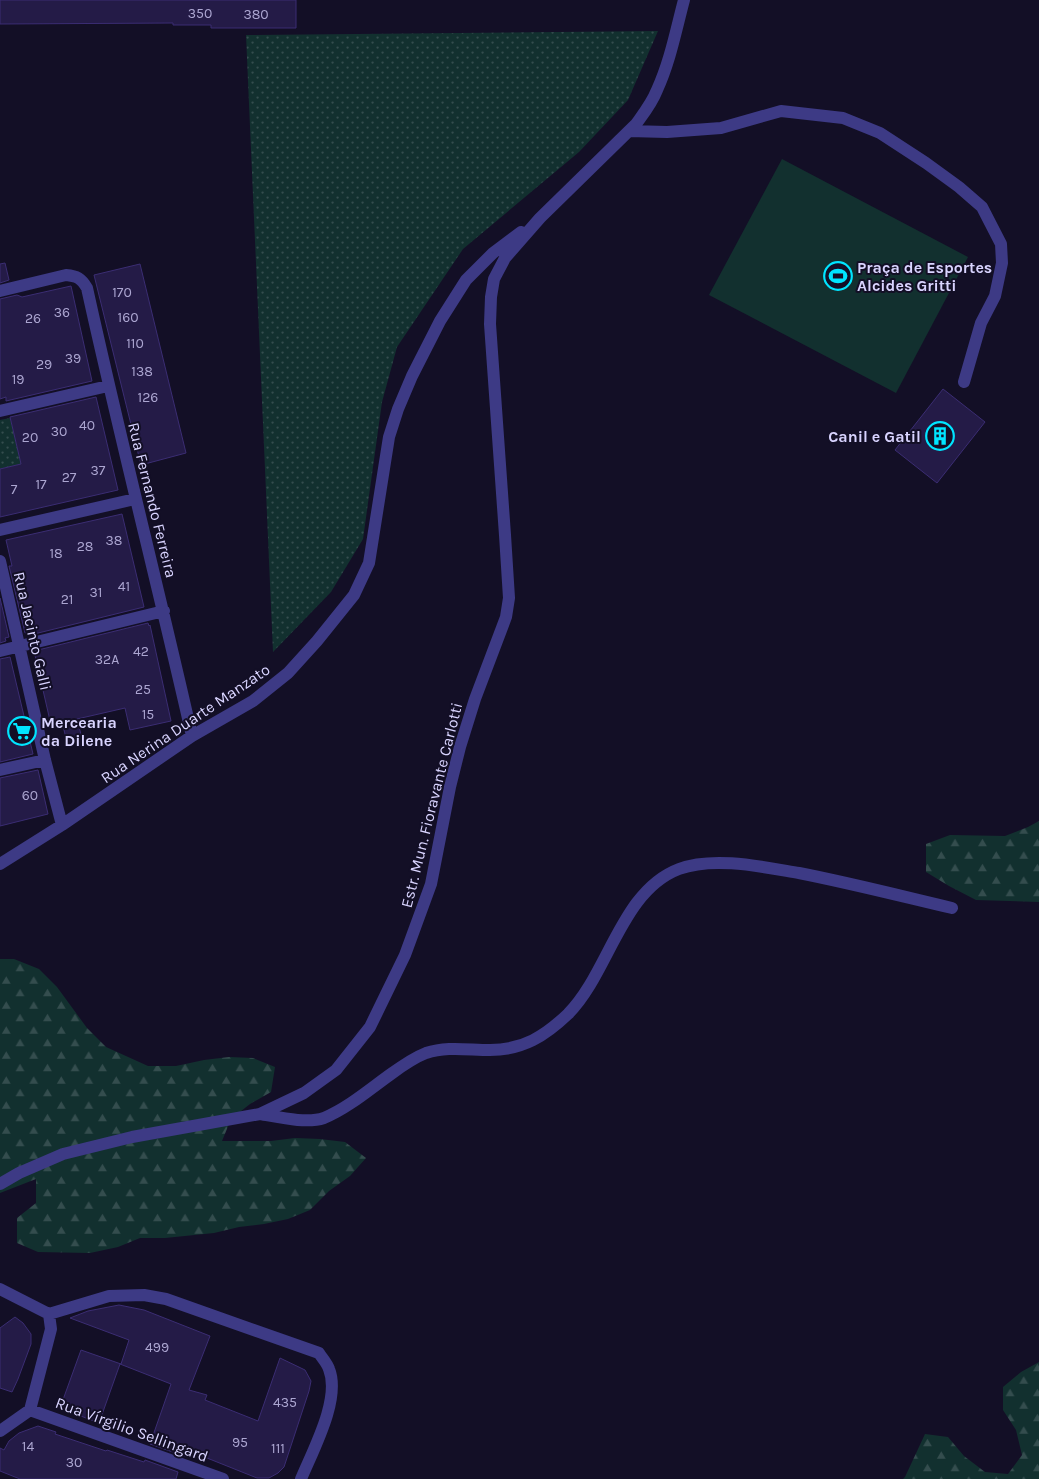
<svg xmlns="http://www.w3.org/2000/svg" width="1039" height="1479" font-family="Karla,sans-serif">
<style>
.grass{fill:url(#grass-dots)}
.forest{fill:url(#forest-firs)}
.pitch{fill:#12302f}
.building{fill:#241b47;stroke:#3b2d73}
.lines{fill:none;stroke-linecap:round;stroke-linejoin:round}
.minor{stroke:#3d3a85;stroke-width:12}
.labels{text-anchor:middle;stroke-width:4;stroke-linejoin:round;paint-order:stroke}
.number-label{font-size:14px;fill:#aca6d1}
.poi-label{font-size:16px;font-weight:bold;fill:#d9d4ff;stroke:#130f26;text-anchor:start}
.street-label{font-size:16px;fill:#d9d4ff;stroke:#130f26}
</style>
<defs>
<pattern id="grass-dots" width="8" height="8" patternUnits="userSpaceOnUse" patternTransform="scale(1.25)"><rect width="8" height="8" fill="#12302f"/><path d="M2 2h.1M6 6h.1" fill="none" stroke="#344d4e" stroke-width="1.8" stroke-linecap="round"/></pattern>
<pattern id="forest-firs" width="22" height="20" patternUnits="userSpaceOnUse" patternTransform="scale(1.25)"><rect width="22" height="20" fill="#12302f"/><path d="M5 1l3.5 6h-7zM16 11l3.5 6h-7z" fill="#344d4e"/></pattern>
</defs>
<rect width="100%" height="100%" fill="#130f26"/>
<path class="grass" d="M658,31L628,100L579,152L463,249L397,347L382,402L363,539L331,592L273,652L246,35Z
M10,418L21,464L0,469V420Z"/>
<path class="forest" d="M1039,821V902L976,900L949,886L926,872V844L950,835L1005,836L1028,827Z
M0,959H14L39,969L57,987L87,1028L106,1047L148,1066H176L204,1060L229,1057L253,1058L275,1067L271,1092L250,1104L231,1119L222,1141H271L295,1138L320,1139L345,1142L366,1158L350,1176L329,1191L310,1210L288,1219L264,1224L239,1227L214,1233L165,1238H140L118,1247L90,1253L38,1252L17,1243V1218L36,1203V1179L0,1193Z
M1039,1362V1479H903L905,1477L925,1434L948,1437L964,1456L985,1472L1008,1474L1022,1455L1016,1430L1003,1410V1387L1021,1372Z"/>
<path class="pitch" d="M782,159L968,257L896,393L709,295Z"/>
<path class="building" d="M0,0H296V28H211V25H173V23L0,24Z
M5,263L9,280L0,283V264Z
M140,264L186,453L141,465L94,275Z
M71,286L92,381L6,401V397L0,399V299L17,295L22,297Z
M943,389L985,422L937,483L895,450Z
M96,397L118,490L0,517V469L21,464L10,417Z
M122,514L144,607L30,635L29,632L25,633L9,566H12L6,540Z
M0,598L9,637L5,638L6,641L0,643Z
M148,623L149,626L150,625L171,721L130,730L125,708L77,719L83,742L68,746L62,722L51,725L34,651Z
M10,657L33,754L0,762V659Z
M38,770L48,814L0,826V778Z
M119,1305L144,1310L210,1336L189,1390L207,1395L205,1400L258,1421L280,1358L305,1370L311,1381L309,1391L284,1467L278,1473L269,1478H257L187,1450L185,1456H184L150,1444L171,1384L120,1364L99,1423L60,1408L81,1350L121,1364L129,1340L70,1318L88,1311Z
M15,1317L23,1323L31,1334V1344L18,1379L12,1392L0,1388V1328Z
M38,1426L56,1432L55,1434L106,1451L107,1450L144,1462L145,1460L178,1472L176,1479H20L0,1471V1448L4,1450L9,1441L19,1433Z"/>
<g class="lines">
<path class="minor" d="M629,131L667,132L721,128L781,111L843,118L880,133L926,163L959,187L982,207L1001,244L1002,263L995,296L981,323L964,382
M0,291L66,275C77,276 81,278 87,288C120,438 158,586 192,736
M0,411L108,386
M0,530L135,499
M0,561L45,760L62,825
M0,651L164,611
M0,770L45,760
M0,864L62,825L192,736L253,701L288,673L317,641L354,595L369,563L389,437L398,409L412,376L440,321L466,280L493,253L521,232
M260,1114C278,1117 306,1124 324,1118C348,1108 370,1089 391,1074C402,1066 413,1058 426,1053C447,1046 468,1050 490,1050C523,1050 545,1036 568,1014C609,973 621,891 679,869C714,856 763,867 799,873C850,883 901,896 952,908
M0,1184L19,1173L63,1154L132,1137L260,1114L304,1093L336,1070L370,1027L405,955L431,884L450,787L460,747L475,699L506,617L509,598L505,535L490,324L491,297L494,279L505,258L540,218L636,124C644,113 652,103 657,90C670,62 676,30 684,0
M0,1289L49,1314L109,1296L144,1295L166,1299L319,1353C322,1358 327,1363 329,1369C341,1399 313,1450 301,1479
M30,1410L223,1479
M0,1431L30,1410L51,1329L49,1314"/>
</g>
<defs>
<symbol id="stadium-ring" viewBox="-11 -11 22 22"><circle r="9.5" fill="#130f26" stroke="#00e5ff" stroke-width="1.5"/><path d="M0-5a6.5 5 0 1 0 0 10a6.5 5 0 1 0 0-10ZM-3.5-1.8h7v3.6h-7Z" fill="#00e5ff"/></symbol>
<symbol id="building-ring" viewBox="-11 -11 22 22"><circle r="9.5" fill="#130f26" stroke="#00e5ff" stroke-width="1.5"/><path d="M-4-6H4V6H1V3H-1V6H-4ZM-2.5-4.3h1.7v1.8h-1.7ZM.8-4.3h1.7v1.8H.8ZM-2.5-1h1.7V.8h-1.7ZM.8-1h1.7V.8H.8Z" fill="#00e5ff"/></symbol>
<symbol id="supermarket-ring" viewBox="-11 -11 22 22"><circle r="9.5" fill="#130f26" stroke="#00e5ff" stroke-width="1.5"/><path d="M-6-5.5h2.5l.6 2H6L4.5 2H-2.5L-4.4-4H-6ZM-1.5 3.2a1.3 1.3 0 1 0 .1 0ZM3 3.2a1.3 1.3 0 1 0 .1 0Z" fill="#00e5ff"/></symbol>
</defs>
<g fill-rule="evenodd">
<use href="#stadium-ring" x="822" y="260" width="32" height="32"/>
<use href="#building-ring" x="924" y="420" width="32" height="32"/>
<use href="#supermarket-ring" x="6" y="715" width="32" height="32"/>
</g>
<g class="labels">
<g class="number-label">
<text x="200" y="18">350</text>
<text x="256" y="19">380</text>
<text x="122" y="297">170</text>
<text x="62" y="317">36</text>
<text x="128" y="322">160</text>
<text x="33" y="323">26</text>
<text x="135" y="348">110</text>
<text x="73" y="363">39</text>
<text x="44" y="369">29</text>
<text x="142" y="376">138</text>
<text x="18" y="384">19</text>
<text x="148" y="402">126</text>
<text x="87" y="430">40</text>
<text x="59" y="436">30</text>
<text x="30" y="442">20</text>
<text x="98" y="475">37</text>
<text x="69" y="482">27</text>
<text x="41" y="489">17</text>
<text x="14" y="494">7</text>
<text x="114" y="545">38</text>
<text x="85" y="551">28</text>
<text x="56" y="558">18</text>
<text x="124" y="591">41</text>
<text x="96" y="597">31</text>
<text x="67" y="604">21</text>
<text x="141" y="656">42</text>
<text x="107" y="664">32A</text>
<text x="143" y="694">25</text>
<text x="148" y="719">15</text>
<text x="30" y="800">60</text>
<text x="157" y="1352">499</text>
<text x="285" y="1407">435</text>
<text x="240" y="1447">95</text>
<text x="28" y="1451">14</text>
<text x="278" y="1453">111</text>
<text x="74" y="1467">30</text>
</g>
<g class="poi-label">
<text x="857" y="273">Praça de Esportes<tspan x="857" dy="18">Alcides Gritti</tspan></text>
<text x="921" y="442" text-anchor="end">Canil e Gatil</text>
<text x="41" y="728">Mercearia<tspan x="41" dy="18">da Dilene</tspan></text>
</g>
<g class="street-label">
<text transform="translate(153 500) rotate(76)" y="6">Rua Fernando Ferreira</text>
<text transform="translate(33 631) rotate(77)" y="6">Rua Jacinto Galli</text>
<text transform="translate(185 723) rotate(-34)" y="6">Rua Nerina Duarte Manzato</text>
<text transform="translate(431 805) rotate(-76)" y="6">Estr. Mun. Fioravante Carlotti</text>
<text transform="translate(132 1429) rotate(20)" y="6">Rua Vírgilio Sellingard</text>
</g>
</g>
</svg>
